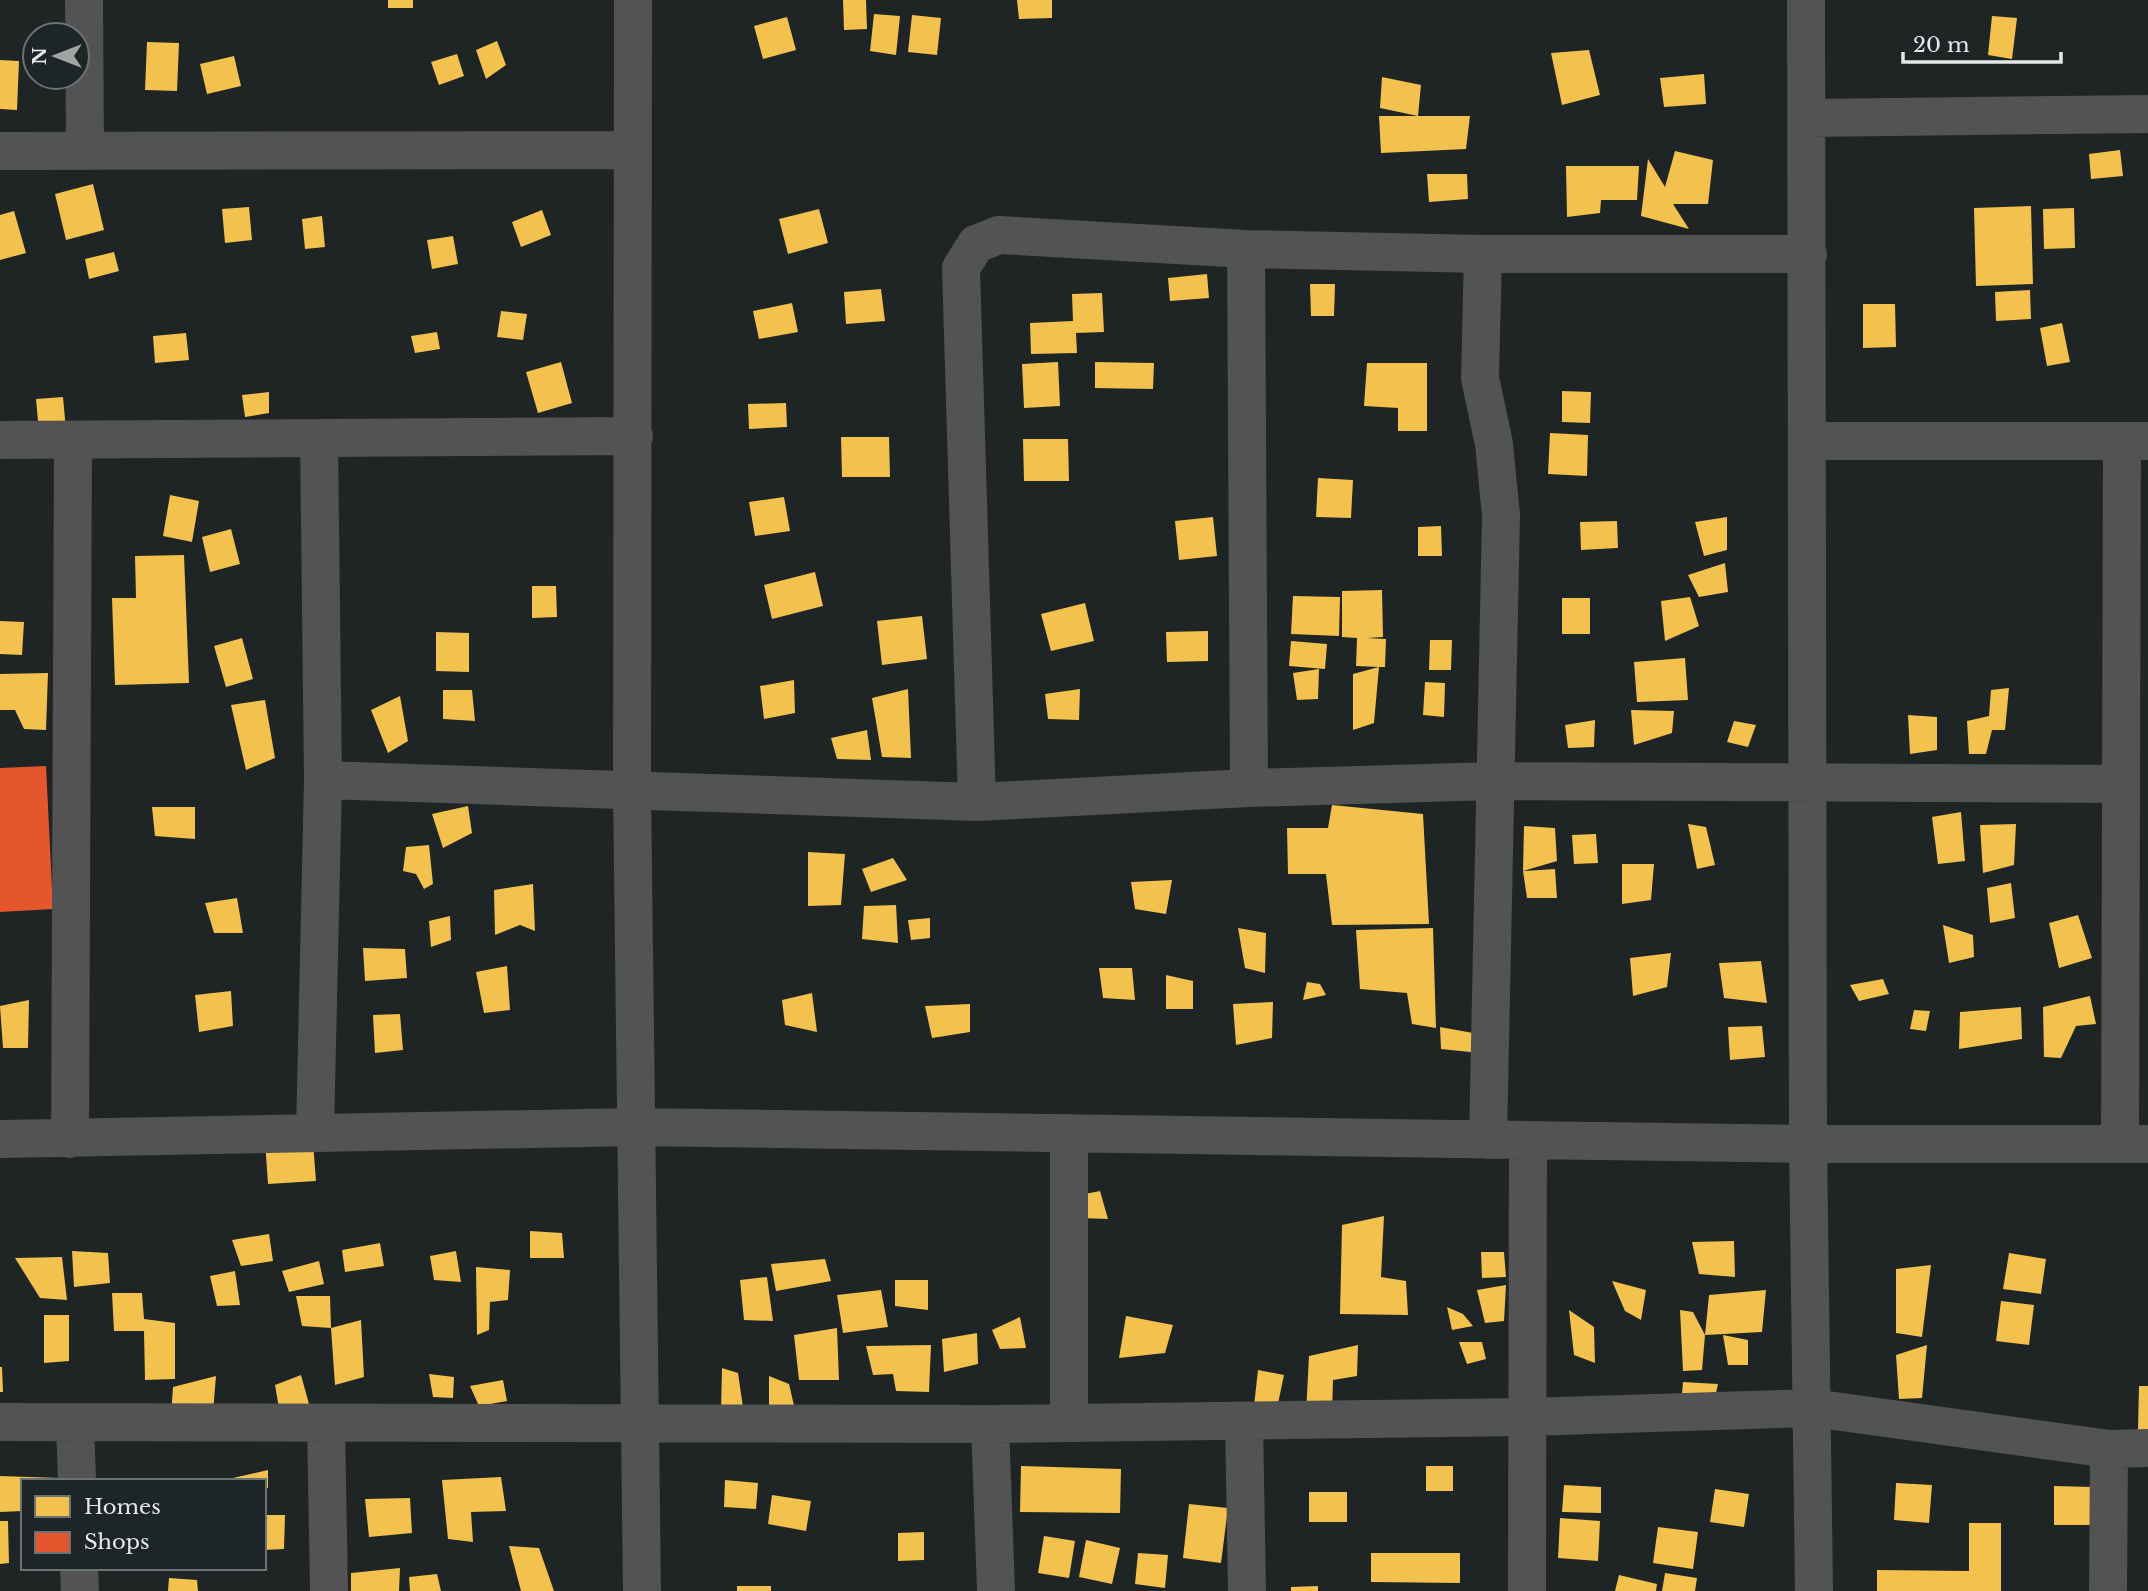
<svg xmlns="http://www.w3.org/2000/svg" width="2148" height="1591" font-family="'Libre Baskerville',serif">
<style>
.homes{fill:#f2c14e}
.shops{fill:#e4572e}
.lines{fill:none;stroke-linecap:round;stroke-linejoin:round}
.minor{stroke:#525352;stroke-width:38}
</style>
<rect width="100%" height="100%" fill="#1f2424"/>
<path class="homes" d="M388,0H413V8H388Z
M843,0H866L867,29L844,30Z
M1017,0H1052V18L1019,19Z
M874,14L900,16L896,55L870,51Z
M912,15L941,18L937,55L908,52Z
M1992,16L2017,18L2012,59L1988,55Z
M787,17L796,50L763,59L754,26Z
M497,41L506,65L486,79L476,50Z
M147,42L179,43L177,91L145,90Z
M1589,50L1600,95L1562,105L1551,53Z
M457,54L464,76L439,85L431,62Z
M234,56L241,86L207,94L200,64Z
M0,60L19,61L17,110L0,109Z
M1704,74L1706,104L1664,107L1660,78Z
M1382,77L1421,85L1418,116H1470L1466,149L1381,153L1379,116H1418L1380,108Z
M2120,150L2123,176L2091,179L2089,154Z
M1675,151L1713,160L1708,204H1673L1689,229L1641,216L1648,159L1665,187Z
M1566,166H1639L1637,200H1601L1600,213L1567,217Z
M1427,174H1467L1468,199L1429,202Z
M93,184L104,230L66,240L55,194Z
M2031,206L2033,284L1976,286L1974,208Z
M249,207L252,240L225,243L222,209Z
M2074,208L2075,248L2044,249L2043,209Z
M819,209L828,243L788,254L779,219Z
M542,210L551,235L521,247L512,222Z
M14,211L26,253L0,260V215Z
M322,216L325,247L305,249L302,219Z
M453,236L458,264L432,269L427,240Z
M114,252L119,271L89,279L85,259Z
M1207,274L1209,298L1170,301L1168,278Z
M1310,284H1335L1334,316H1311Z
M881,289L885,321L846,324L844,292Z
M2030,290L2031,319L1996,321L1995,292Z
M1102,293L1104,332L1076,333L1077,353L1031,354L1030,323L1073,321L1072,294Z
M792,303L798,332L759,339L753,311Z
M1863,304H1895L1896,347L1863,348Z
M501,311L527,314L523,340L497,337Z
M2062,323L2070,362L2047,366L2040,328Z
M437,332L440,349L415,353L411,336Z
M186,333L189,360L155,363L153,336Z
M561,362L572,403L538,413L526,372Z
M1058,362L1060,406L1024,408L1022,364Z
M1095,362L1154,363L1153,389L1095,388Z
M1367,363H1427V431H1398V408L1364,406Z
M1562,391L1591,392L1590,423L1562,422Z
M269,392V413L245,417L242,395Z
M63,397L66,430L39,432L36,399Z
M786,403L787,427L749,429L748,404Z
M1550,433L1588,435L1587,476L1548,474Z
M841,437H889L890,477H842Z
M1023,439H1068L1069,481H1024Z
M1318,478L1353,480L1351,518L1316,517Z
M170,495L199,501L192,542L163,536Z
M784,497L790,531L755,536L749,502Z
M1213,517L1217,556L1179,560L1175,521Z
M1727,517V550L1704,556L1695,522Z
M1617,521L1618,548L1581,550L1580,522Z
M1441,526L1442,556H1418V527Z
M231,529L240,564L210,572L202,537Z
M184,555L189,683L115,685L112,598H136L135,556Z
M1725,563L1728,592L1699,597L1688,575Z
M815,572L823,606L772,619L764,585Z
M532,586H556L557,617L532,618Z
M1382,590L1383,637L1367,638L1386,639L1385,667H1379L1374,723L1353,730V674L1379,667L1356,666L1357,638L1342,637V591Z
M1293,596L1340,597L1339,636L1291,634Z
M1690,597L1699,626L1665,641L1661,601Z
M1562,598H1590V634H1562Z
M1085,603L1094,641L1051,651L1041,614Z
M922,616L927,659L882,665L877,621Z
M0,621L24,622L22,655L0,654Z
M1208,631V661L1167,662L1166,632Z
M436,632L469,633V672L436,671Z
M242,638L253,679L226,687L214,646Z
M1430,640H1452L1451,670H1429Z
M1291,641L1327,644L1325,669L1289,666Z
M1685,658L1688,700L1637,702L1634,662Z
M1319,669L1318,699L1297,700L1293,673Z
M48,673L46,730L24,729L15,710H0V674Z
M794,680L795,713L764,719L760,686Z
M1425,682L1445,683L1444,717L1423,715Z
M2009,688L2005,730H1992L1986,754H1969L1967,721L1989,716L1991,690Z
M908,689L911,758L882,757L872,698Z
M1080,689L1079,720L1048,719L1045,694Z
M443,690H472L475,721L443,719Z
M400,696L408,741L388,753L371,710Z
M265,700L275,758L246,770L231,705Z
M1631,710L1674,711L1672,733L1634,745Z
M1908,715L1937,717V750L1910,754Z
M1595,720L1594,747L1568,748L1565,725Z
M1734,721L1756,725L1748,747L1727,742Z
M867,730L871,760L837,759L831,738Z
M1332,805L1423,814L1429,924L1332,925L1326,874H1288L1287,828H1328Z
M468,806L472,833L443,848L432,814Z
M152,807H195V839L155,836Z
M1961,812L1965,861L1938,864L1932,817Z
M1688,824L1706,827L1715,865L1697,869Z
M2016,824L2014,865L1983,873L1980,825Z
M1524,826L1555,828L1557,861L1523,871L1555,869L1557,898H1527L1523,871Z
M1596,834L1598,863L1574,864L1572,835Z
M429,845L433,884L424,889L416,874L403,871L406,847Z
M808,852L845,854L841,905L808,906Z
M893,858L907,880L871,892L862,869Z
M1622,864H1654L1651,900L1622,904Z
M1172,880L1166,914L1135,909L1131,882Z
M2011,883L2015,918L1990,923L1987,888Z
M533,884L535,931L520,925L495,935L494,890Z
M237,898L243,933H214L205,903Z
M896,905L898,943L862,939L864,906Z
M2078,915L2092,958L2059,968L2049,923Z
M450,916L451,940L431,947L429,921Z
M930,918V938L911,940L908,920Z
M1943,925L1973,935L1974,957L1949,963Z
M1238,928L1266,933L1265,973L1245,968Z
M1433,928L1436,1028L1412,1024L1407,993L1360,989L1356,930Z
M363,948L405,949L407,978L365,981Z
M1671,953L1667,987L1633,996L1630,958Z
M1761,961L1767,1003L1724,998L1719,963Z
M507,966L510,1010L484,1013L476,972Z
M1099,968H1132L1135,1000L1103,998Z
M1166,975L1193,981V1009H1166Z
M1883,979L1889,994L1859,1001L1850,985Z
M1307,982L1320,984L1326,995L1303,1000Z
M231,991L233,1026L199,1032L195,995Z
M812,993L817,1032L785,1025L782,1000Z
M2090,996L2096,1024L2076,1026L2061,1058L2044,1057L2043,1007Z
M29,1000L28,1048H3L0,1006Z
M1273,1002L1272,1038L1236,1045L1233,1004Z
M970,1004V1032L932,1038L925,1006Z
M2021,1007L2022,1039L1959,1049L1960,1012Z
M1914,1010L1930,1011L1926,1031L1910,1029Z
M400,1014L403,1050L375,1053L373,1015Z
M1762,1026L1765,1057L1730,1060L1728,1027Z
M1440,1027L1473,1033L1480,1053L1441,1049Z
M265,1141L313,1142L316,1181L268,1184Z
M1100,1191L1108,1219L1079,1218L1080,1195Z
M1384,1216L1381,1277L1406,1281L1408,1315L1340,1314L1342,1225Z
M530,1231L562,1233L564,1258H530Z
M269,1234L273,1261L241,1266L232,1240Z
M1734,1241L1735,1277L1699,1274L1692,1242Z
M380,1243L384,1266L345,1272L342,1250Z
M72,1251L108,1253L110,1283L74,1287Z
M456,1251L461,1282L434,1280L430,1256Z
M1481,1252H1504L1506,1277L1482,1278Z
M2009,1253L2046,1259L2041,1294L2003,1289Z
M62,1257L67,1300L40,1298L15,1258Z
M825,1259L831,1281L776,1291L771,1264Z
M319,1261L324,1284L289,1292L282,1271Z
M1931,1265L1922,1337L1896,1333V1269Z
M476,1267L510,1270L508,1300L490,1302L489,1330L477,1335Z
M235,1271L240,1305L217,1306L210,1276Z
M767,1277L773,1321L744,1320L740,1280Z
M895,1280H928V1310L895,1306Z
M1612,1281L1646,1290L1641,1320L1625,1311Z
M1506,1285L1504,1321L1485,1323L1477,1290Z
M881,1290L888,1327L843,1333L837,1295Z
M1766,1290L1762,1332L1705,1335L1709,1295Z
M112,1293H142L144,1319L175,1323V1379L145,1380L144,1331H114Z
M296,1296H330L331,1328L302,1326Z
M2001,1301L2034,1305L2029,1345L1996,1341Z
M1447,1307L1463,1314L1473,1326L1452,1330Z
M1569,1310L1594,1327L1595,1363L1574,1355Z
M1680,1310L1693,1312L1705,1335L1702,1370L1683,1371Z
M44,1315H69V1361L44,1363Z
M1126,1316L1173,1325L1165,1353L1119,1358Z
M1020,1317L1026,1348L1000,1349L992,1330Z
M361,1320L364,1377L335,1385L331,1328Z
M837,1328L839,1380H799L794,1335Z
M977,1333L978,1364L944,1372L942,1339Z
M1723,1335L1748,1340V1365H1728Z
M1459,1342H1482L1486,1359L1467,1364Z
M931,1345L929,1392L896,1391L893,1374L873,1375L866,1346Z
M1358,1345L1357,1376L1333,1380L1332,1414H1306L1309,1356Z
M1927,1345L1922,1398L1899,1399L1896,1355Z
M0,1367H2L3,1392H0Z
M722,1368L738,1373L744,1414L721,1411Z
M1258,1370L1284,1375L1276,1413L1254,1406Z
M429,1374L454,1377L453,1398L433,1397Z
M301,1375L309,1404L280,1414L275,1385Z
M216,1376L213,1412L171,1415L173,1387Z
M769,1376L789,1384L796,1414L769,1409Z
M503,1380L507,1401L479,1406L470,1386Z
M1683,1382L1718,1384L1708,1429L1679,1431Z
M2139,1386H2148V1431H2138Z
M1021,1466L1121,1469L1120,1513L1020,1512Z
M1426,1466H1453V1491H1426Z
M268,1470V1488L264,1489V1481H220Z
M0,1476L59,1478V1481H23V1511L0,1512Z
M501,1477L506,1511L471,1512L473,1542L448,1539L442,1480Z
M725,1480L758,1483L756,1509L724,1507Z
M1896,1483L1932,1485L1929,1523L1894,1520Z
M1564,1485L1601,1487V1513L1562,1512Z
M2054,1486L2093,1487V1525H2054Z
M1715,1489L1749,1494L1744,1527L1710,1522Z
M1309,1492H1347V1522H1309Z
M772,1495L811,1501L806,1531L768,1524Z
M410,1498L412,1533L369,1537L365,1499Z
M1189,1504L1228,1508L1221,1563L1183,1558Z
M264,1515H285L284,1549L264,1550Z
M1560,1518L1600,1521L1598,1561L1558,1558Z
M0,1521H8L9,1563L0,1564Z
M1969,1523H2001V1591H1877V1570L1969,1571Z
M1658,1527L1698,1532L1693,1569L1653,1563Z
M924,1532V1560L898,1561V1533Z
M1044,1536L1075,1541L1069,1578L1038,1573Z
M1086,1540L1120,1548L1112,1584L1079,1577Z
M509,1546L539,1548L554,1591H521Z
M1138,1553L1168,1555L1165,1588L1135,1584Z
M1371,1553H1460V1583L1371,1582Z
M400,1568L399,1591H351V1573Z
M1665,1573L1697,1578L1695,1591H1662Z
M437,1574L441,1591H410L409,1577Z
M1619,1575L1657,1584L1656,1591H1615Z
M169,1578L197,1580L198,1591H168Z
M737,1586H771V1591H737Z
M1318,1586V1591H1291V1587Z"/>
<path class="shops" d="M46,766L53,909L0,912V768Z"/>
<g class="lines">
<path class="minor" d="M84,0L85,150
M633,0L632,790L642,1591
M1806,0L1808,1144L1814,1591
M1808,118L2148,114
M0,151L633,150
M1246,249L1249,788
M1483,254L1480,378L1494,444L1501,515L1488,1140
M0,440L634,436
M1808,441H2146
M323,780L977,802L1249,788L1495,781L2121,784
M977,802L961,268L976,244L999,235L1246,249L1483,254H1808
M315,1132L323,780L319,438
M1069,1133V1423
M0,1139L635,1127L1808,1144H2148
M70,1139L73,440
M2120,1144L2122,441
M1244,1421L1247,1591
M0,1422L990,1424L1527,1417L1813,1408L2109,1449L2148,1448
M75,1423L77,1481
M326,1424L329,1591
M990,1424L996,1591
M79,1568L80,1591
M1527,1591L1528,1140
M2108,1591L2109,1449"/>
</g>
<rect x="21" y="1479" width="245" height="91" fill="#1d2526" stroke="#6c7374" stroke-width="2"/>
<rect x="35" y="1496" width="35" height="21" fill="#f2c14e" stroke="#6c7374" stroke-width="2"/>
<text x="84" y="1514" font-size="21" fill="#e2e8e8">Homes</text>
<rect x="35" y="1532" width="35" height="21" fill="#e4572e" stroke="#6c7374" stroke-width="2"/>
<text x="84" y="1549" font-size="21" fill="#e2e8e8">Shops</text>
<g transform="translate(56 56) rotate(270)"><circle r="33" fill="#1d2526" stroke="#6c7374" stroke-width="2"/>
<path d="M0-5L12 26L0 18L-12 26Z" fill="#9ea3a3"/>
<text y="-10" font-size="19" font-weight="bold" text-anchor="middle" fill="#e2e8e8">N</text>
</g>
<path d="M1903 52v10h158v-10" fill="none" stroke="#e2e8e8" stroke-width="3.5"/>
<text x="1913" y="52" font-size="21" fill="#e2e8e8" stroke="#1d2526" stroke-width="5" paint-order="stroke">20 m</text>
</svg>
